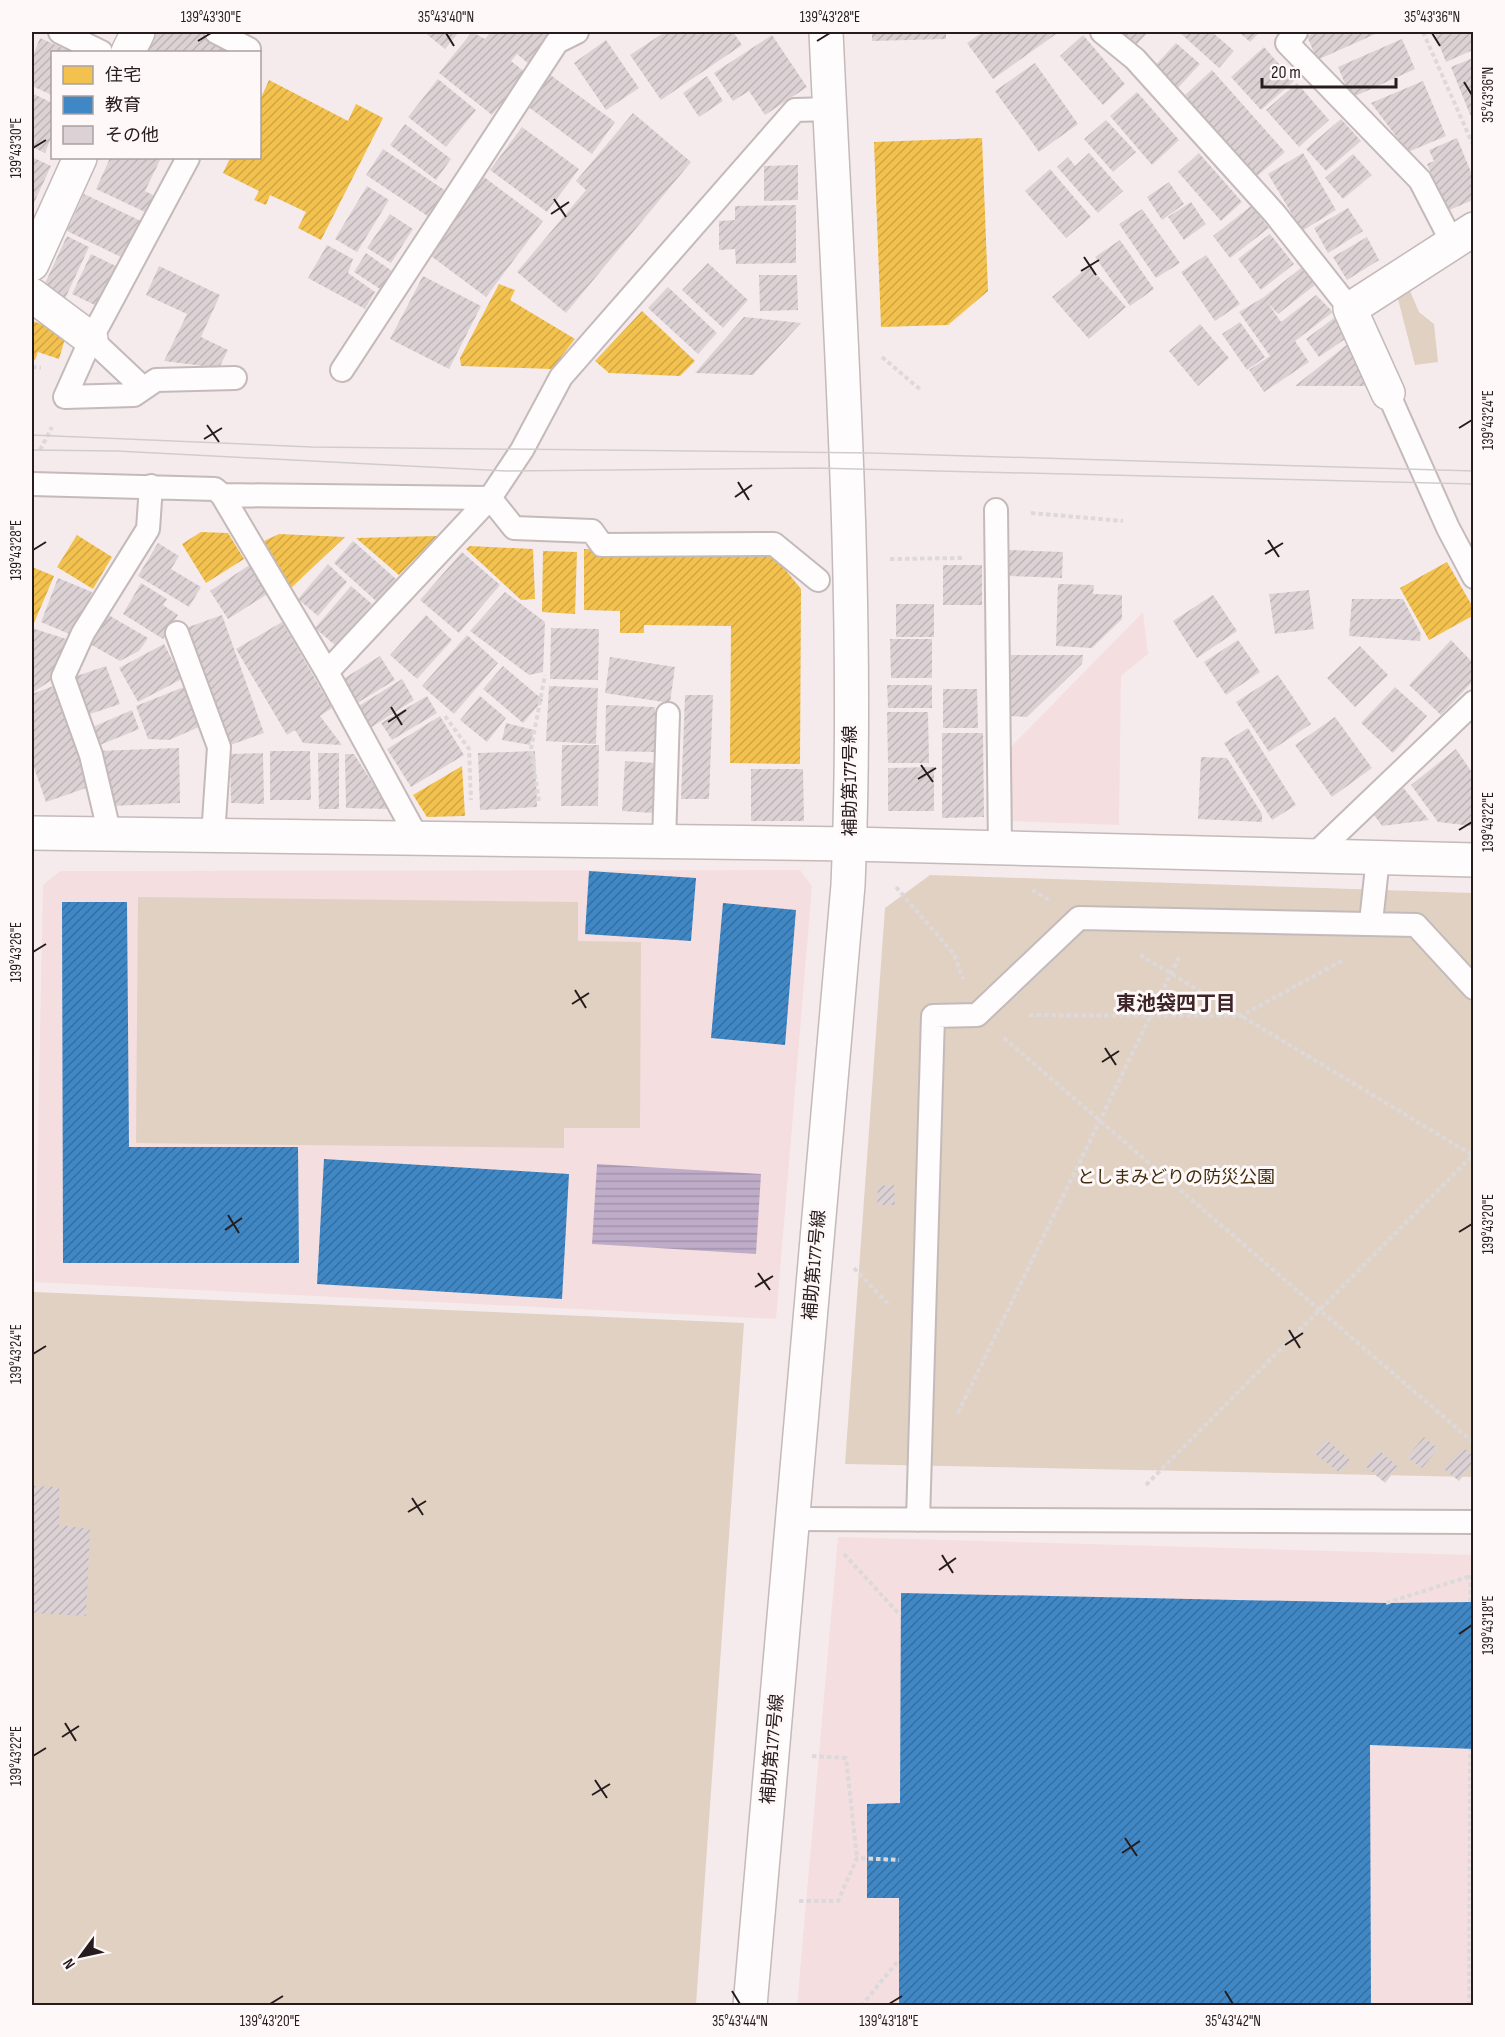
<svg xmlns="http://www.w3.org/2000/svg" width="1505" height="2037" font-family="'Sofia Sans Condensed','Noto Sans JP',sans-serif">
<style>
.built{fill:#f5dedf}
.green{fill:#e1d1c2}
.water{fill:url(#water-rules)}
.homes{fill:url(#homes-hatch)}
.schools{fill:url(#schools-hatch)}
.building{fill:url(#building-hatch)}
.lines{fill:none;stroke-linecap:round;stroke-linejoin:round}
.service-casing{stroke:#c4baba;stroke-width:26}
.minor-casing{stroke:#c4baba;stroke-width:36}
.tertiary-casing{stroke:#c4baba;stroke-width:36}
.path{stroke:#ddd9da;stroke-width:4;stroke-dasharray:4.5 3;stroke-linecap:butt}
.service{stroke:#fefcfc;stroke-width:22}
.minor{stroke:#fefcfc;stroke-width:33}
.tertiary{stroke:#fefcfc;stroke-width:33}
.tram{stroke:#d0cccd;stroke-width:1.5}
.ticks{fill:none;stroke:#271c1d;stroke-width:2}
.labels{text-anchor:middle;stroke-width:6;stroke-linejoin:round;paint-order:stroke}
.street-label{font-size:18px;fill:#271c1d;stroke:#fff8f9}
.park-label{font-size:18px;fill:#402d0c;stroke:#fff8f9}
.neighbourhood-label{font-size:20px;font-weight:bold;fill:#3e2628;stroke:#fff8f9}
.neatline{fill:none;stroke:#271c1d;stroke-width:2}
.ticks-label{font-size:15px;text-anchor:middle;fill:#271c1d}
</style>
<defs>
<pattern id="water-rules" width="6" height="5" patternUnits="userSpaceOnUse" patternTransform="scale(1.5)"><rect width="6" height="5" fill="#bfacc8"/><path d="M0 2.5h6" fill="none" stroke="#a493ab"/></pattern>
<pattern id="homes-hatch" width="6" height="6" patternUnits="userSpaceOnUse" patternTransform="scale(1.5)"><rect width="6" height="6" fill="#f2c14e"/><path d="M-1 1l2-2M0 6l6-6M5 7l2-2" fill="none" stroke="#d0a544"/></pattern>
<pattern id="schools-hatch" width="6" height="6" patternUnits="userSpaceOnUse" patternTransform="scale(1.5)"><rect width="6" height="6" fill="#3f88c5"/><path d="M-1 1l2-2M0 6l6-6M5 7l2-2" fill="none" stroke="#356e9f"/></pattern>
<pattern id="building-hatch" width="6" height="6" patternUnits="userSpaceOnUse" patternTransform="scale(1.5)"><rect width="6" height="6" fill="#dcd2d5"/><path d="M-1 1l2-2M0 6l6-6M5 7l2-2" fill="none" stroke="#bdb4b6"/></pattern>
</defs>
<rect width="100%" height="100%" fill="#f6ebec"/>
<path class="built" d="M1143,612L1148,654L1121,676L1119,825L1011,821L1010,748Z
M800,870L812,886L776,1319L35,1282L43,885L60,871Z
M838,1537L1473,1555V2005L797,2006Z"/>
<path class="green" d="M1410,291L1419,312L1434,324L1438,362L1415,365L1398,299Z
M930,875L1473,893V1477L845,1464L885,908Z
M138,897L578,902V941L641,942L640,1128H564V1148L136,1143Z
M34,1292L744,1323L696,2005L32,2006Z"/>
<path class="water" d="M597,1164L761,1174L756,1254L592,1244Z"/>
<path class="homes" d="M269,80L348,121L356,104L383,118L321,240L298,228L306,212L270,195L266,205L254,200L259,191L223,173L230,158H260V100Z
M982,138L988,291L948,325L881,327L874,142Z
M499,284L515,290L510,300L575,339L552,369L461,366L460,358Z
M642,311L695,361L680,376L609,373L595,361Z
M32,321L67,332L59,359L38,352L35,360L32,359Z
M201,532L228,533L244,559L206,583L182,544Z
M279,534L345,537L291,588L264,541Z
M77,535L112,557L93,589L57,567Z
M437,536L399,575L356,538Z
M470,546L533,549L535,599L521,600L466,549Z
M584,549L770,551L801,589L800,764L730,763L731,626L644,625V633H620V611L584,610Z
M543,551L577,552L575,614L542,612Z
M1447,562L1474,609V615L1429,640L1400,588Z
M32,567L54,576L34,623L32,622Z
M462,766L465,816L427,817L413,795Z"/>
<path class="schools" d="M589,871L696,878L691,941L585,934Z
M62,902H127L129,1147H298L299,1263H63Z
M723,903L796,910L785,1045L711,1038Z
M324,1159L569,1174L562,1299L317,1284Z
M901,1593L1386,1603L1474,1602V1749L1370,1745L1371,2006H899V1898H867V1804L900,1803Z"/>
<path class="building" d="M155,32H200L238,49L237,52H145Z
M424,32H459L445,49Z
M472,32L485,39L490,33L487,32H557L530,65L517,54L511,61L526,73L492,115L439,73Z
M665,32H733L742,45L661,100L630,55Z
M872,32H946V39L872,41Z
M983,32H1059L993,79L967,43Z
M1115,32H1148L1133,48Z
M1179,32H1212L1234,51L1219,68Z
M1239,32H1260L1250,42Z
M1317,32H1380L1317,60L1307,36Z
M1441,32H1473V50L1446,62L1435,34Z
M772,35L807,87L765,115L749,91L733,101L714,73Z
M1083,35L1125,84L1103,105L1060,56Z
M40,38L72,52H52V95L32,86V58Z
M1402,39L1415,69L1351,98L1338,67Z
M606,40L639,88L606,110L574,63Z
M1176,43L1200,64L1177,89L1154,67Z
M1264,47L1294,81L1261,110L1231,77Z
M1473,58V122L1451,67Z
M1035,63L1078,124L1039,152L995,91Z
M1212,70L1285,152L1256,177L1185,95Z
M549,74L615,122L592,154L527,106Z
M707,76L723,101L699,117L683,93Z
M438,79L476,110L446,147L408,117Z
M1423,81L1446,136L1408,152L1371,103Z
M1297,83L1329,120L1299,147L1266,110Z
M1137,92L1179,140L1152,165L1110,116Z
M32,93L52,103V136L45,153L32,147Z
M633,113L691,162L566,313L517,272L586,190L576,181Z
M1341,119L1361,141L1326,171L1306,149Z
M1106,120L1136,152L1113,172L1084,139Z
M405,124L451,159L436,180L390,145Z
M522,127L579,169L547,212L490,170Z
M1457,138L1473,177V200L1447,211L1427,164L1434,161L1429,150Z
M383,149L446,191L429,217L366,175Z
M1089,153L1123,191L1098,213L1057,167L1068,157L1075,166Z
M1199,153L1242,202L1221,221L1178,172Z
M1303,153L1336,210L1302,231L1268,174Z
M1353,154L1372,175L1343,199L1325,178Z
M32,157L51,166L33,205L32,204Z
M110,158H161L145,191L157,197L149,214L96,189Z
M798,165V200L764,201V166Z
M1050,169L1091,217L1066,238L1025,191Z
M484,177L543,221L486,297L427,253Z
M1169,182L1184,204L1162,220L1147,197Z
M367,186L389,200L357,252L335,239Z
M84,194L141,221L123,258L67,231Z
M1191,202L1206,224L1184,240L1168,217Z
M796,205V263L736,264L735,249L719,250V221L735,220V206Z
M1251,206L1269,228L1230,258L1213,236Z
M1348,208L1363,231L1328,253L1314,228Z
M1142,209L1180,263L1156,278L1119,224Z
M390,214L413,229L391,263L367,248Z
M1270,234L1294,264L1261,290L1238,259Z
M67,236L89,247L63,303L41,292Z
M1367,237L1379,260L1347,280L1333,257Z
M1120,240L1154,289L1130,306L1095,257Z
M327,245L353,259L348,273L375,292L365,309L308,278Z
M366,253L392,271L380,289L354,272Z
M91,254L122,269L103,309L72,294Z
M1206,255L1240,304L1215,321L1181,272Z
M708,263L748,300L723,328L682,290Z
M159,266L220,295L201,337L228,350L219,368L164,361L187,314L146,295Z
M1089,266L1126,307L1089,339L1052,297Z
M1301,268L1315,285L1278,314L1267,302L1281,322L1316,295L1333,312L1295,341L1309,362L1264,392L1249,370L1270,356L1239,312L1264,297Z
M759,275H797L798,310L760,311Z
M423,276L481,306L449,369L390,339Z
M668,287L717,333L698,354L648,308Z
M744,317L801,323L753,375L695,373Z
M1334,318L1348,337L1319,357L1306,339Z
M1240,322L1265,357L1247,370L1222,334Z
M1200,324L1229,358L1198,386L1169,351Z
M1349,343L1373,386H1295Z
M353,541L396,579L376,601L334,563Z
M158,543L179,556L171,569L201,587L189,607L138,576Z
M1009,550L1063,552L1062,578L1008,576Z
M462,552L500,585L459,633L420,600Z
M251,564L269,593L228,619L210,591Z
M328,564L347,582L318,616L298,599Z
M943,565H982V605H943Z
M58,578L92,592L74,636L41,622Z
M141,583L167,599L163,605L178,615L163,639L123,614Z
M1058,584L1094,585L1093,594L1122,595V619L1092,648L1056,646Z
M351,586L372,604L336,646L315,628Z
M1309,590L1314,629L1275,634L1269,594Z
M505,592L545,622L543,672L529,675L470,631Z
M1213,595L1237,631L1197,658L1173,621Z
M1352,599H1403L1421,634L1420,641L1349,636Z
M896,604H934V637H896Z
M105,613L148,638L139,651L120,661L88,643Z
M222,615L264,733L225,747L183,629Z
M426,615L452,640L417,679L390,655Z
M282,622L332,708L320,716L342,745L303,743L295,730L287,735L236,649Z
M32,628L66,639L50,681L32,693Z
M551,628L599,629L598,680L550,679Z
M467,635L498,663L454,714L422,686Z
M890,639H932V678H891Z
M1238,640L1260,672L1226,695L1204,662Z
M1451,640L1473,663V681L1441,715L1409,685Z
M164,644L182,679L138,702L119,668Z
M1360,646L1388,675L1355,707L1327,678Z
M1011,655H1083L1082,664L1027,717L1010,716Z
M380,656L395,680L354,705L340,681Z
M610,657L675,667L670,703L605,693Z
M106,666L120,704L84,716L71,678Z
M503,666L543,700L523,723L483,689Z
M1278,675L1311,724L1269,752L1236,702Z
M402,679L414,700L367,730L354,709Z
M56,685L92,786L46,802L32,762V694Z
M189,685L206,724L169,740L148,739L136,706Z
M887,685H932V708H888Z
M549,686L598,688L596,744L546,741Z
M1395,687L1427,716L1393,753L1361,723Z
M943,689H977L978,728H943Z
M685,695H713L709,799H681Z
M427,696L437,713L392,740L381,723Z
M480,696L506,718L487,742L460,720Z
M606,705L655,707V752L605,751Z
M132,710L139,729L95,747L88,729Z
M887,712H928L929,763H888Z
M440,716L464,755L411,787L387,749Z
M1335,717L1372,768L1332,797L1295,745Z
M506,723L534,730L530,745L502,740Z
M1248,728L1296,805L1272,820L1224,743Z
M942,733H983L984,817L942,818Z
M562,745H599L598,806H561Z
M179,748L180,803L112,806L97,751Z
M1456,749L1473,774V826L1438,822L1411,785Z
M270,751H310L311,800H270Z
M535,751L537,807L480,810L478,753Z
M263,753L264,804L231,803L230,754Z
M318,753H339V809H319Z
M345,754H354L389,809L346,808Z
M1201,757L1227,758L1262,814V822L1198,819Z
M625,761L655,763L652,813L622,811Z
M934,767V811H888V768Z
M751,769H803L804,821H751Z
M1402,786L1429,820L1382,826L1371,811Z
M894,1185L895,1205H877L878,1186Z
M1424,1437L1438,1449L1422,1468L1407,1457Z
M1326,1439L1350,1460L1340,1473L1314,1453Z
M1464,1448L1473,1456V1463L1459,1481L1444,1469Z
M1379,1450L1398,1467L1385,1483L1365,1466Z
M32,1486L59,1487V1525L90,1529L86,1616L32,1613Z"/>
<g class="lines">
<defs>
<path id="service" d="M60,32L101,52
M216,32L249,49L247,52
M1102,32L1135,59L1275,214L1350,309
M1296,32L1287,43L1420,180L1452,242
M188,158L91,339L65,397L134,395L156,380L235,378
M91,339L143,388
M342,370L557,42L577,32
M1388,393L1448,528L1474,577
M32,484L215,489L222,495L327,672L418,839
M222,495L490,498L514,528L592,531L602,545L774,544L818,580
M996,510L1000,847
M177,633L219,747L213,836
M327,672L490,498L522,450L561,377L795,110L830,109
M110,835L91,755L63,677L83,633L148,529L151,486
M664,842L668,714
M1313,856L1474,702
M1371,922L1378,858
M792,1519L1474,1522
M918,1520L933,1016L977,1015L1079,918L1416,925L1474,988"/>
<path id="minor" d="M128,52L138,32
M32,264L80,158
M32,295L91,339
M1388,393L1350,309L1474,229
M32,833L850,844L1474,860"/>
<path id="tertiary" d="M750,2006L848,885C860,601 839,316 826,32"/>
</defs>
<use href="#service" class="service-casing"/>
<use href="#minor" class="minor-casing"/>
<use href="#tertiary" class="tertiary-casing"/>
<path class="path" d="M1423,32L1474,147
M882,357L922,391
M32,367L41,368
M40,450L52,427
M1031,513L1123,521
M890,559L964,558
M445,716L469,749L471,800
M539,801L531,749L545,675
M896,887L954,954L963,979
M1032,890L1049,900
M1140,955L1474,1156
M1029,1015L1241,1016L1343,960
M1004,1038L1474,1443
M854,1268L888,1304
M958,1413L1180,955
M1146,1485L1474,1154
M844,1554L900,1615
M1470,1602L1471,1575
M1386,1603L1474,1575
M812,1756L846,1758L857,1858
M799,1901H838L857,1858L899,1860
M861,2006L898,1961
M1469,2006L1470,1749"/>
<use href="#service" class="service"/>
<use href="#minor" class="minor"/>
<use href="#tertiary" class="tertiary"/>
<path class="tram" d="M32,435L312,447L871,453L1474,471
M32,450L117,451L506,471L816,468L1474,484"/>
</g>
<path class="ticks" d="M446,33L454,46M1432,33L1440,46M198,41L211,33M817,41L830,33M1464,82L1472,95M33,148L46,140M554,199L566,217M551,214L569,202M1084,257L1096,275M1081,271L1099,260M207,425L219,442M1459,428L1472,420M204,439L222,428M738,482L749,500M735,497L752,485M1268,540L1279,557M33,550L46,542M1265,554L1283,543M391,707L402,725M388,722L406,710M921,765L933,782M918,779L936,768M1459,830L1472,822M33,952L46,944M575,990L586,1008M572,1004L589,993M1105,1048L1116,1065M1102,1062L1119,1051M228,1215L239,1233M225,1230L242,1218M1459,1232L1472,1224M758,1273L770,1290M755,1287L773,1276M1289,1330L1300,1348M1285,1345L1303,1333M33,1354L46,1346M412,1498L423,1515M408,1512L426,1501M942,1555L953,1573M939,1570L956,1558M1459,1634L1472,1625M65,1723L76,1741M62,1737L79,1726M33,1756L46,1748M595,1780L607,1798M592,1795L610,1784M1125,1838L1137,1856M1122,1853L1140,1841M732,1991L740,2004M1225,1991L1233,2004M270,2004L283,1996M889,2004L902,1996"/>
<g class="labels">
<g class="street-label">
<text transform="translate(850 781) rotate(-90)" y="6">補助第177号線</text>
<text transform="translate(814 1265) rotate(-85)" y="6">補助第177号線</text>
<text transform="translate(772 1749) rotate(-85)" y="6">補助第177号線</text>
</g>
<g class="park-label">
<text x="1176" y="1183">としまみどりの防災公園</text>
</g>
<g class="neighbourhood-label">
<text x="1176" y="1010">東池袋四丁目</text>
</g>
</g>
<rect width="1505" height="2037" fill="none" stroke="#fff8f9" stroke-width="66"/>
<rect x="51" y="51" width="210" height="108" fill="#fff8f9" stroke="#a9a0a1" stroke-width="1.5"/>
<rect x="63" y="66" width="30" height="18" fill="#f2c14e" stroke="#a9a0a1" stroke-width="1.5"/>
<text x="105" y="81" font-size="18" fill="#271c1d">住宅</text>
<rect x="63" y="96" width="30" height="18" fill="#3f88c5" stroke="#a9a0a1" stroke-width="1.5"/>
<text x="105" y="111" font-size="18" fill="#271c1d">教育</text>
<rect x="63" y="126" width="30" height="18" fill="#dcd2d5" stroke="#a9a0a1" stroke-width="1.5"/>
<text x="105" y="141" font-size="18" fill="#271c1d">その他</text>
<g transform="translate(81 1956) rotate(237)" stroke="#fff8f9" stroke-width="4.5" paint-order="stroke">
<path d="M0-4.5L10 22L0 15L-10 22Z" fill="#271c1d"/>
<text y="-9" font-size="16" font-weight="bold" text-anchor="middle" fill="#271c1d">N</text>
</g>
<path d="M1262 78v9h134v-9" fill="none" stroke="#271c1d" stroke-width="3"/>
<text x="1271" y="78" font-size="18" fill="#271c1d" stroke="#fff8f9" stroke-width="4.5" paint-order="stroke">20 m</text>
<rect x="33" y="33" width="1439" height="1971" class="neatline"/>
<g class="ticks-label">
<text x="211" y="22">139°43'30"E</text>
<text x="446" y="22">35°43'40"N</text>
<text x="830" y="22">139°43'28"E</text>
<text x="1432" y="22">35°43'36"N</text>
<text transform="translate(1488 95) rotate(-90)" y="5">35°43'36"N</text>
<text transform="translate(16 148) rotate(-90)" y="5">139°43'30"E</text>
<text transform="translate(1488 420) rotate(-90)" y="5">139°43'24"E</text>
<text transform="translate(16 550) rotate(-90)" y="5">139°43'28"E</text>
<text transform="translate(1488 822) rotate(-90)" y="5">139°43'22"E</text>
<text transform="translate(16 952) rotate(-90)" y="5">139°43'26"E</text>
<text transform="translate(1488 1224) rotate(-90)" y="5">139°43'20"E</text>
<text transform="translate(16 1354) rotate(-90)" y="5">139°43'24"E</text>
<text transform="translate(1488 1625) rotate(-90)" y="5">139°43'18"E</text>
<text transform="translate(16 1756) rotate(-90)" y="5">139°43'22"E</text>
<text x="270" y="2026">139°43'20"E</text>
<text x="740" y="2026">35°43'44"N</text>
<text x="889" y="2026">139°43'18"E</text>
<text x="1233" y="2026">35°43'42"N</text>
</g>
</svg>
